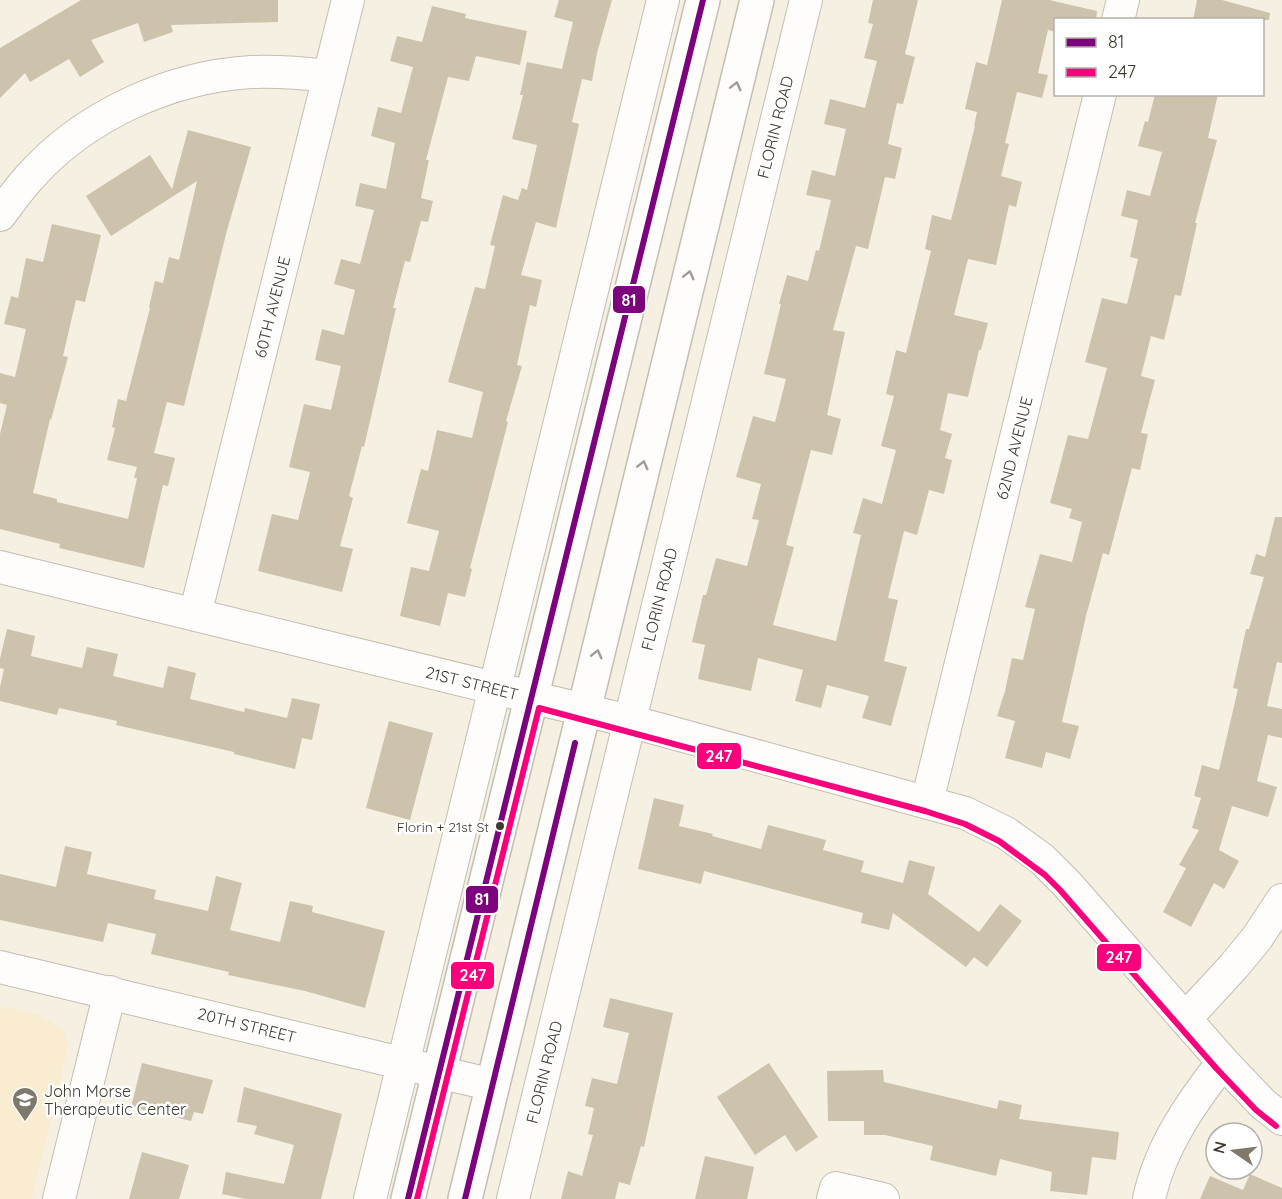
<svg xmlns="http://www.w3.org/2000/svg" width="1282" height="1199" font-family="Quicksand,sans-serif">
<style>
.built{fill:#f9ecd1}
.building{fill:#cdc3ac}
.lines{fill:none;stroke-linecap:round;stroke-linejoin:round}
.minor-casing{stroke:#c4beb3;stroke-width:34}
.primary-casing{stroke:#c4beb3;stroke-width:36}
.minor{stroke:#fefdfb;stroke-width:32}
.primary{stroke:#fefdfb;stroke-width:33}
.bus-1-casing{stroke:#fff;stroke-width:10}
.bus-2-casing{stroke:#fff;stroke-width:10}
.bus-1{stroke:#7c027e;stroke-width:6}
.bus-2{stroke:#fa007d;stroke-width:6}
.oneway{stroke:#9e9b94}
.bus-dot{fill:#3f392d;stroke:#fff;stroke-width:2}
.labels{text-anchor:middle;stroke-width:5;stroke-linejoin:round;paint-order:stroke}
.bus-label{font-size:14px;fill:#3f392d;stroke:#fff;text-anchor:end}
.street-label{font-size:16px;fill:#3f392d;stroke:#fff}
.poi-label{font-size:16px;fill:#3f392d;stroke:#fff;text-anchor:start}
.line-badge{stroke:#fff;stroke-width:2}
.badge-label{font-size:16px;text-anchor:middle;font-weight:bold;fill:#fff}
</style>
<rect width="100%" height="100%" fill="#f6f0e2"/>
<path class="built" d="M0,1006L42,1016L63,1030L68,1046L32,1199H0Z"/>
<path class="building" d="M81,0H278V22L171,25L173,32L144,42L138,23L91,40L104,62L80,77L69,59L30,82L25,73L0,98V48Z
M559,0H612L597,53L592,81L582,79L572,122L579,124L556,228L536,222L521,275L542,280L536,307L530,305L517,365L522,366L506,421L508,422L470,568L472,569L465,597L448,593L440,626L400,616L411,567L429,571L439,531L407,523L421,469L428,471L437,430L472,438L483,392L448,382L475,287L485,289L495,246L490,245L503,195L518,200L522,188L527,190L537,145L512,139L523,95H520L527,62L562,69L573,22L554,17Z
M873,0H918L905,54L915,57L903,104L897,103L888,144L902,148L895,179L885,177L868,249L856,246L833,330L845,332L827,415L841,419L832,455L811,450L786,545L794,547L773,625L836,641L861,535L853,533L863,498L882,504L896,450L881,446L894,396L886,394L896,350L906,353L931,251L925,249L932,215L951,220L975,126H974L977,112L965,109L976,62L987,65L1002,0H1049L1097,11L1096,20H1056V32L1048,30L1038,73L1048,75L1042,98L1017,92L1005,143L1009,144L1001,176L1022,182L1016,207L1009,205L996,265L968,259L954,315L988,323L981,350H979L968,397L948,393L940,430L952,434L945,458L952,460L944,494L929,490L917,535L904,531L888,598L898,600L884,661L907,667L891,726L862,718L869,696L827,685L821,708L795,701L803,670L758,658L751,691L698,679L705,645L692,642L703,595H706L716,558L747,566L759,520L752,519L761,484L736,477L753,416L775,422L786,379L764,374L781,304H779L787,275L808,281L816,250L819,251L831,200L806,195L812,170L835,176L846,129L824,124L830,99L865,108L877,61L864,58L873,24L868,23Z
M1197,0H1222L1270,13L1269,20H1193Z
M432,6L466,14L465,18L527,31L520,65L476,56L469,81L448,77L426,160H429L421,198L433,201L428,222L421,221L410,262L405,261L393,308H396L364,447L362,446L349,496L353,498L340,546L353,549L342,592L258,571L272,514L298,520L310,472L289,467L304,404L331,410L341,366L315,360L322,329L344,335L355,290L334,284L341,259L360,264L374,210L355,206L360,183L386,189L395,143L371,136L378,107L401,113L413,67L390,61L397,36L422,42Z
M1155,94H1218L1208,138L1217,140L1195,223H1197L1181,296L1175,295L1164,340L1151,336L1141,376L1155,380L1141,433L1148,434L1140,470L1132,468L1109,555L1103,553L1086,616L1062,722L1079,726L1070,759L1046,752L1042,768L1005,758L1015,721L997,716L1005,691L1012,658L1023,660L1035,609L1025,607L1040,554L1072,562L1082,522L1069,518L1072,509L1050,503L1068,435L1088,439L1107,368L1085,362L1102,298L1127,304L1138,259L1130,257L1138,220L1121,216L1127,190L1150,196L1162,152L1138,146L1145,121L1148,122Z
M188,130L251,147L226,234L184,406L167,402L154,453L175,458L168,486L163,485L144,568L59,548L60,544L0,529V434L7,405L0,403V373L15,377L26,329L4,324L11,296L18,298L26,258L43,262L52,224L101,235L85,302L76,300L63,356L68,357L51,420L50,419L33,493L57,499V502L128,519L137,478H134L137,467L107,460L115,428L112,427L118,399L126,401L150,308L149,307L155,281L163,283L169,257L179,260L197,181L111,236L86,196L150,155L172,189Z
M1275,517H1282V663L1277,662L1267,706L1282,709V738L1268,735L1257,781L1277,787L1268,817L1232,806L1219,850L1239,861L1224,889L1214,883L1191,927L1163,912L1186,868L1179,865L1199,830L1192,828L1201,798L1194,796L1202,765L1219,770L1238,689L1233,688L1246,629H1249L1264,577L1250,574L1256,554L1265,557Z
M7,629L35,636L31,656L82,668L87,647L118,654L113,676L163,688L168,666L196,673L190,699L244,712L245,708L287,718L292,698L320,704L312,740L302,738L295,769L234,754V752L116,725L117,721L59,708L57,715L0,701V687L4,669L0,668V659Z
M389,721L433,733L410,820L366,808Z
M654,798L684,805L679,826L713,834L712,836L761,849L768,825L826,840L823,850L864,861L861,872L903,883L909,860L935,867L928,894L979,932L1000,904L1022,921L987,967L974,957L966,967L893,913L889,930L861,923L863,913L704,871L701,884L638,869Z
M65,846L92,852L87,874L156,890L154,899L208,911L216,876L242,883L230,930L280,942L290,901L313,906L312,912L385,931L365,1008L305,991L228,975L229,972L151,954L156,934L108,923L103,942L0,920V874L56,887Z
M610,998L673,1013L644,1147L641,1146L630,1185L619,1182L615,1199H561L568,1171L582,1176L593,1135L588,1134L594,1108L585,1106L592,1078L617,1084L629,1033L603,1027Z
M142,1063L213,1080L203,1114L194,1112L191,1121L131,1107Z
M769,1063L818,1137L796,1152L785,1135L755,1155L717,1097Z
M883,1070L884,1082L997,1109L999,1100L1022,1105L1019,1119L1119,1132L1116,1160L1092,1157L1087,1195L1050,1191L1052,1172L1000,1159L996,1176L930,1160L933,1146L885,1135H864V1121H828L827,1071Z
M244,1087L342,1114L321,1199H246L222,1194L226,1172L284,1184L294,1145L254,1134L257,1126L237,1122Z
M142,1152L189,1165L179,1199H129Z
M705,1156L754,1167L747,1199H695Z
M1250,1174L1282,1188V1199H1200L1210,1176L1243,1190Z"/>
<g class="lines">
<defs>
<path id="minor" d="M1118,20L1123,0
M0,215C9,203 18,190 28,179C83,116 169,77 251,72C277,71 303,73 329,76
M0,567L629,721L965,813L1006,833L1042,859L1067,884L1223,1062L1263,1104L1282,1119
M195,615L348,0
M927,802L1100,94
M0,967L493,1085
M1185,1019L1234,966L1257,938L1282,900
M59,1199L110,992
M370,1199L663,0
M513,1199L806,0
M833,1199L836,1188L883,1199
M1149,1199C1160,1147 1191,1103 1223,1062"/>
<path id="primary" d="M408,1199L703,0
M465,1199L757,0"/>
</defs>
<use href="#minor" class="minor-casing"/>
<use href="#primary" class="primary-casing"/>
<use href="#minor" class="minor"/>
<use href="#primary" class="primary"/>
<defs>
<path id="bus-1" d="M408,1199L703,0
M465,1199L575,743"/>
<path id="bus-2" d="M417,1199L539,708L925,811L965,824L999,841L1045,875L1060,890L1216,1068L1256,1110L1276,1126"/>
</defs>
<use href="#bus-1" class="bus-1-casing"/>
<use href="#bus-2" class="bus-2-casing"/>
<use href="#bus-1" class="bus-1"/>
<use href="#bus-2" class="bus-2"/>
</g>
<defs><path id="oneway-chevron" d="M-2-3.5L2.5 0L-2 3.5" fill="none" stroke-width="1.6" stroke-linecap="round" stroke-linejoin="round" transform="scale(1.5)"/></defs>
<g class="oneway">
<use href="#oneway-chevron" transform="translate(736 86) rotate(-76)"/>
<use href="#oneway-chevron" transform="translate(689 275) rotate(-76)"/>
<use href="#oneway-chevron" transform="translate(643 465) rotate(-76)"/>
<use href="#oneway-chevron" transform="translate(597 654) rotate(-76)"/>
</g>
<defs>
<symbol id="school-pin" viewBox="-11 -11 22 30"><path d="M0 17L-7.5 6A9.5 9.5 0 1 1 7.5 6Z" fill="#7f796c" stroke="#fff"/><path d="M0-5L7-2L0 1L-7-2ZM-4 1L0 2.5L4 1V4Q0 6-4 4Z" fill="#fff"/></symbol>
</defs>
<g fill-rule="evenodd">
<use href="#school-pin" x="10" y="1085" width="30" height="40"/>
</g>
<circle class="bus-dot" cx="500" cy="826" r="5"/>
<g class="labels">
<g class="bus-label">
<text x="489" y="832">Florin + 21st St</text>
</g>
<g class="street-label">
<text transform="translate(775 127) rotate(-76)" y="6">FLORIN ROAD</text>
<text transform="translate(272 307) rotate(-76)" y="6">60TH AVENUE</text>
<text transform="translate(1014 448) rotate(-76)" y="6">62ND AVENUE</text>
<text transform="translate(659 599) rotate(-76)" y="6">FLORIN ROAD</text>
<text transform="translate(472 683) rotate(14)" y="6">21ST STREET</text>
<text transform="translate(247 1025) rotate(14)" y="6">20TH STREET</text>
<text transform="translate(544 1072) rotate(-76)" y="6">FLORIN ROAD</text>
</g>
<g class="poi-label">
<text x="44" y="1097">John Morse<tspan x="44" dy="18">Therapeutic Center</tspan></text>
</g>
</g>
<g class="line-badge">
<rect x="612" y="285" width="34" height="29" rx="6" fill="#7c027e"/>
<rect x="696" y="742" width="46" height="28" rx="6" fill="#fa007d"/>
<rect x="465" y="885" width="34" height="29" rx="6" fill="#7c027e"/>
<rect x="1096" y="943" width="46" height="29" rx="6" fill="#fa007d"/>
<rect x="450" y="961" width="45" height="29" rx="6" fill="#fa007d"/>
</g>
<g class="badge-label">
<text x="629" y="306">81</text>
<text x="719" y="762">247</text>
<text x="482" y="905">81</text>
<text x="1119" y="963">247</text>
<text x="473" y="981">247</text>
</g>
<rect x="1054" y="18" width="210" height="78" fill="#ffffff" stroke="#b2b0ab" stroke-width="1.5"/>
<rect x="1066" y="38" width="30" height="9" fill="#7c027e" stroke="#b2b0ab" stroke-width="1.5"/>
<text x="1108" y="48" font-size="18" fill="#3f392d">81</text>
<rect x="1066" y="68" width="30" height="9" fill="#fa007d" stroke="#b2b0ab" stroke-width="1.5"/>
<text x="1108" y="78" font-size="18" fill="#3f392d">247</text>
<g transform="translate(1234 1151) rotate(284)"><circle r="28" fill="#ffffff" stroke="#b2b0ab" stroke-width="1.5"/>
<path d="M0-4.5L10 22L0 15L-10 22Z" fill="#7f796c"/>
<text y="-9" font-size="16" font-weight="bold" text-anchor="middle" fill="#3f392d">N</text>
</g>
</svg>
